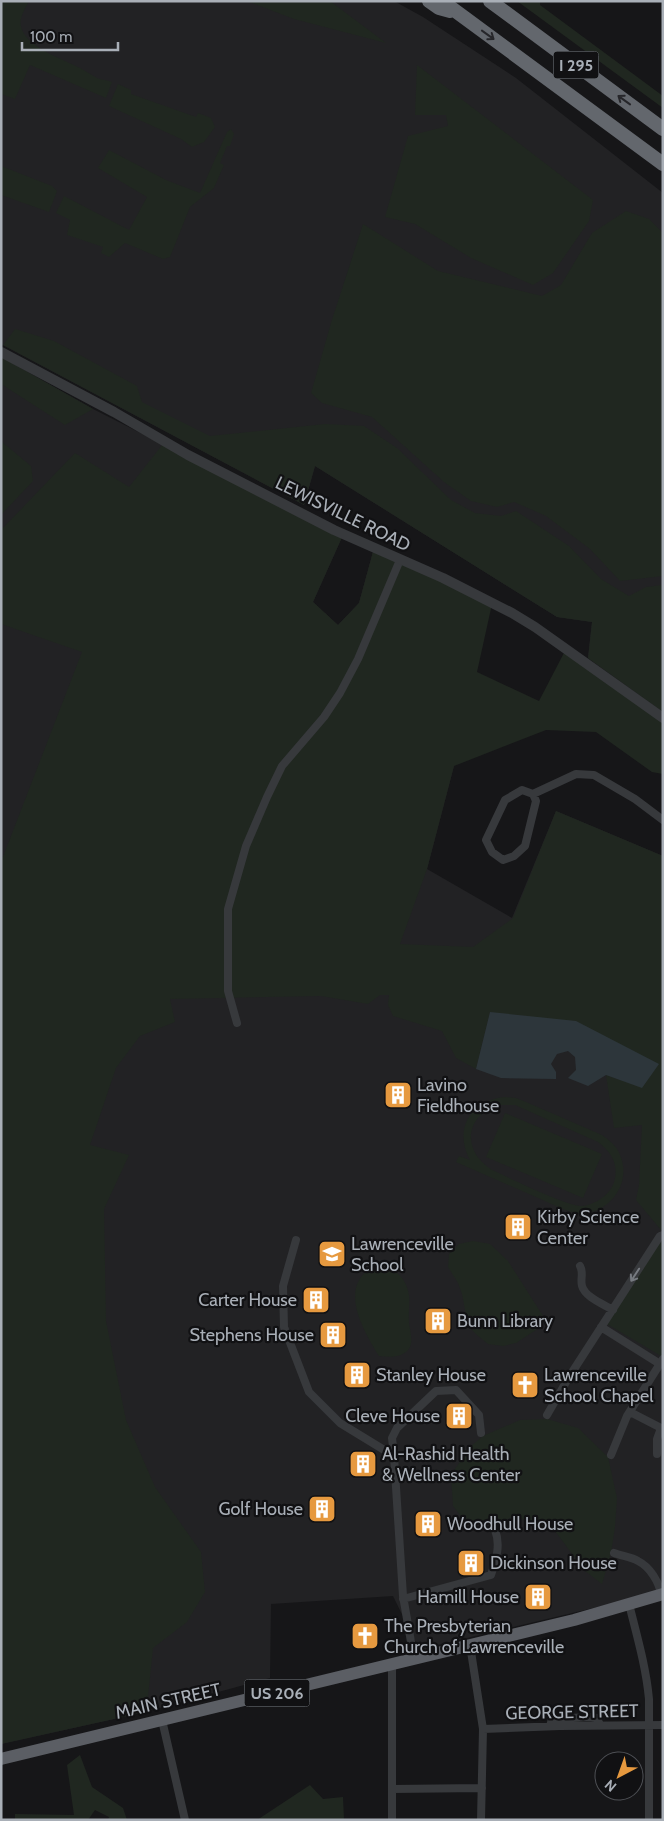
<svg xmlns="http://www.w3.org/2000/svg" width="664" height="1821" font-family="Cabin,sans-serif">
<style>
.built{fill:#222224}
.green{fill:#202720;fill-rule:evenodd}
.water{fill:#2d363b}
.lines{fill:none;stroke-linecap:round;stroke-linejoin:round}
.minor{stroke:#37393c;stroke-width:8}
.tertiary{stroke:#37393c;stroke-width:10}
.trunk{stroke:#5b5e64;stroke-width:12}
.motorway{stroke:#63676d;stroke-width:14}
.oneway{stroke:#26262a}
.oneway2{stroke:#767a80}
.labels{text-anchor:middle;stroke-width:4.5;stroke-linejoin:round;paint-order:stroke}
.shield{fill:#111113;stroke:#7b8086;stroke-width:1}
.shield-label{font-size:16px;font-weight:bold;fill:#a9afb7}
.street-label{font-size:18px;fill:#a9afb7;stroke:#111113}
.poi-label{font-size:18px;fill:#a9afb7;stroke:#111113;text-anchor:start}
</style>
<rect width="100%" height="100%" fill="#161618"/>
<path class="built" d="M1,1H394L423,17L516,78L663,193V712L588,658L592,622L557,617L315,466L304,505L1,344Z
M1,357L93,409L343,535L313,602L338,625L359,603L374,548L454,766L427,869L512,918L556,811L663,856V1590L627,1600L433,1646L420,1651L393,1596L271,1604L270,1678L141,1713L1,1744Z"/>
<path class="green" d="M1,1H29C26,7 22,13 21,19C16,44 63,59 80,68C86,71 91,75 97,78C102,80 107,80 112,82L106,98L30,65L15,99L1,94Z
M247,1H330L386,43L294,19Z
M517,1H540V5L663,96V108Z
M417,65L593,200L589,221L553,273L533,285L471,258L415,224L385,217L408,136L448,126L446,115H415Z
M118,84L131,90V94L196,117L198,113L211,118L215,127L204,142L192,147L181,139L109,106Z
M231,129L234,134L230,146H227L220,163L224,165L214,188L190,207L170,257L163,259L125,243L109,257L101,253L103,247L67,235L70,220L56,213L64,196L129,230L147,197L98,168L109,150L166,180L200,193L227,132Z
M1,166L52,186L57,191L49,212L1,195Z
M626,211L649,219L663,233V576L620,581L590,549L546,516L514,502L497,507L471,501L444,482L372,417L322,403L311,393L331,323L363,224L438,271L542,296L561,285L592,233Z
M15,329L54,341L137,386L142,402L210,436L325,424L364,426L397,448L451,500L475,513L501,516L516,511L569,546L601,579L629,596L646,587L663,585V712L588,658L592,622L557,617L315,466L304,505L3,345Z
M1,357L93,409L65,425L1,384Z
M1,441L31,466L33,481L1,515Z
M163,444L343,535L313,602L338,625L359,603L374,548L492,604L477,672L539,701L566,649L663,718V774L652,772L596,732L546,730L454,766L427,869L400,944L473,947L513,918L556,811L663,856V1230H661L636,1200L639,1185L642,1125L614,1128L606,1075L642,1087L490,1012L476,1069L456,1058L442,1031L393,1016L388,1005L389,995H380L368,1004L321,996L170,999L175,1022L140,1036L116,1068L90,1145L129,1155L104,1209L106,1321L126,1420L155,1487L201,1552L205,1592L187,1622L153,1648L148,1697L141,1713L1,1744V862L82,652L1,624V530L75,453L129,487Z
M505,1097L516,1098L526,1102L602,1135C609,1140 617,1146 620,1155C632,1182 611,1212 582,1214C576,1214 569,1211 563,1209L456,1162L459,1156L470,1160C453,1129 471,1100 505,1097ZM498,1105H515L598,1142C610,1151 618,1162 615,1178C613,1193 596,1205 582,1206C566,1206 510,1178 492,1170C462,1151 464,1117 498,1105Z
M505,1113L602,1154L583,1198L486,1157Z
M663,1238V1354L661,1356L607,1324Z
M473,1241L490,1244L508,1261L543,1316L539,1328L516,1343L503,1346L488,1344L477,1335L468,1326L462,1294L458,1283L448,1267L449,1254L459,1244Z
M374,1266C393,1266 406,1276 409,1295C410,1304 408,1314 409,1323C410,1332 415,1345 406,1352C398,1358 388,1357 379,1356C363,1330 337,1286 374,1266Z
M547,1419L578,1428L608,1457L617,1498L615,1527L611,1553L602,1584L584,1570L555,1531L514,1516L494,1526L464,1520L453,1506L451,1475L470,1447L483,1436L520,1420Z
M80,1755L92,1787L123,1808L127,1820H108L109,1817L95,1810L88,1820H15V1814L74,1815L67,1765Z
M310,1785L323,1799L343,1797L344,1820H257Z"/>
<path class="water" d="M490,1012L576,1021L659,1064L642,1088L606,1075L588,1086L568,1078L576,1070L575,1057L568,1051L557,1054L551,1064L556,1072V1079L501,1078L476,1069Z"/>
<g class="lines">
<path class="minor" d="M533,794L536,801L525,846L514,856L503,860L492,852L486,840L505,800L522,790L533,794L576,774L594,775L635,799L663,820
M237,1023L228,991V909L246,846L267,797L282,766L324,717L340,693L358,659L400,560
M296,1240L283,1286L284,1327L309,1392L340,1423L394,1456L403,1596L414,1659
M580,1266C584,1273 580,1279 582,1286C585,1297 603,1304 613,1310
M601,1327L660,1364
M630,1412L663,1429
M547,1415L569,1377L660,1236L663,1235
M657,1454V1439L661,1428
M611,1455L627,1416L663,1359
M394,1456L392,1438L397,1428L436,1391L456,1390L479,1415L481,1433
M614,1553C622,1556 632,1557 638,1561C650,1567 659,1582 661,1594
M403,1599L491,1575C496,1560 501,1545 495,1530
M629,1604C637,1636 646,1667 649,1699V1820
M470,1645L483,1729L481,1820
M392,1664V1820
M162,1720L185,1820
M550,1726L552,1719L589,1717L598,1718L599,1725
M483,1729L560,1726L663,1725
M392,1789L482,1788"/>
<path class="tertiary" d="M1,352L114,412L188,455L334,530L443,578L512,613L535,627L663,718"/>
<path class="trunk" d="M1,1759L574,1620L663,1594"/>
<path class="motorway" d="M429,1L439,8L450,11
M442,1L663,164
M490,1L663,129"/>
</g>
<defs><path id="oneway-shaft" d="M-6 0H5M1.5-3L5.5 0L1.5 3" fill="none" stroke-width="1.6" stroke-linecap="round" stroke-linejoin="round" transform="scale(1.25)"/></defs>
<g class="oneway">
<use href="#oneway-shaft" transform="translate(488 35) rotate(36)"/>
<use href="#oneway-shaft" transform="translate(624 100) rotate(-144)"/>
</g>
<use class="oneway2" href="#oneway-shaft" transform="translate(635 1275) rotate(123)"/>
<defs>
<symbol id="building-square" viewBox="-11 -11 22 22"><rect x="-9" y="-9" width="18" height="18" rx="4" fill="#e6993f" stroke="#111113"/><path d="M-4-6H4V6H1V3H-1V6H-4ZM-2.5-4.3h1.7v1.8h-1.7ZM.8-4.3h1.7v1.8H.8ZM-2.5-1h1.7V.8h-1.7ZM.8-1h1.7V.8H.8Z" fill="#fff"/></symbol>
<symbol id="school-square" viewBox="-11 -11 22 22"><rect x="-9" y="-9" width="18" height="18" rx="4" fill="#e6993f" stroke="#111113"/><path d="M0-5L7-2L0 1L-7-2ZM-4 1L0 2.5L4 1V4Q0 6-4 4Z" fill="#fff"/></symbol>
<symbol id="church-square" viewBox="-11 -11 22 22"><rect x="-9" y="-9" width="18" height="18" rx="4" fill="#e6993f" stroke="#111113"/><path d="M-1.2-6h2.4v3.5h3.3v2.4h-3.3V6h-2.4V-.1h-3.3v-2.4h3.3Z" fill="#fff"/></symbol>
</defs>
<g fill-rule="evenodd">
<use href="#building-square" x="382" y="1079" width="32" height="32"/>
<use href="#building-square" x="502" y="1211" width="32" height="32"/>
<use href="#school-square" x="316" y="1238" width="32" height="32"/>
<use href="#building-square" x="300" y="1284" width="32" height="32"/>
<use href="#building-square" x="422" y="1305" width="32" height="32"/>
<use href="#building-square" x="317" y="1319" width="32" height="32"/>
<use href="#building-square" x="341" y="1359" width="32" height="32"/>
<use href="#church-square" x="509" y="1369" width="32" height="32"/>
<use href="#building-square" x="443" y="1400" width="32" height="32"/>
<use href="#building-square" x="347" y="1448" width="32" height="32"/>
<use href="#building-square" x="306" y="1493" width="32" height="32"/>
<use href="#building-square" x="412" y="1508" width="32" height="32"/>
<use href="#building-square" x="455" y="1547" width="32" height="32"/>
<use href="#building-square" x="522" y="1581" width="32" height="32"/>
<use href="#church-square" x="349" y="1620" width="32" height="32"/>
</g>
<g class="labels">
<g class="shield">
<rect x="553.5" y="51.5" width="45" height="27" rx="4"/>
<rect x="244.5" y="1679.5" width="65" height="27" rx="4"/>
</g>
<g class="shield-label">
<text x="576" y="71">I 295</text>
<text x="277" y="1699">US 206</text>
</g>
<g class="street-label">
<text transform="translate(343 514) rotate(26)" y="6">LEWISVILLE ROAD</text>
<text transform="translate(168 1701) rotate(-13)" y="6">MAIN STREET</text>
<text transform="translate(572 1712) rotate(-1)" y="6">GEORGE STREET</text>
</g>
<g class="poi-label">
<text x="417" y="1091">Lavino<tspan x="417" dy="21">Fieldhouse</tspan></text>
<text x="537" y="1223">Kirby Science<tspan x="537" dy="21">Center</tspan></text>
<text x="351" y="1250">Lawrenceville<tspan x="351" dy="21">School</tspan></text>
<text x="297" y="1306" text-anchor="end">Carter House</text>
<text x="457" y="1327">Bunn Library</text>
<text x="314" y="1341" text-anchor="end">Stephens House</text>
<text x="376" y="1381">Stanley House</text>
<text x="544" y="1381">Lawrenceville<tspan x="544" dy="21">School Chapel</tspan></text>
<text x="440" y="1422" text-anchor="end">Cleve House</text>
<text x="382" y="1460">Al-Rashid Health<tspan x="382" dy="21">&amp; Wellness Center</tspan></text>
<text x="303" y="1515" text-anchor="end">Golf House</text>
<text x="447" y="1530">Woodhull House</text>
<text x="490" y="1569">Dickinson House</text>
<text x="519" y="1603" text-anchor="end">Hamill House</text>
<text x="384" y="1632">The Presbyterian<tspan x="384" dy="21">Church of Lawrenceville</tspan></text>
</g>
</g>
<rect width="664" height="1821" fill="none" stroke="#a9afb7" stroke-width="5"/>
<g transform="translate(619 1776) rotate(221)"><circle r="24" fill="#111113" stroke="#4e5055"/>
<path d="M0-4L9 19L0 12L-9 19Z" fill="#e6993f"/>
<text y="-8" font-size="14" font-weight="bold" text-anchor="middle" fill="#a9afb7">N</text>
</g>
<path d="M22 42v8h96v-8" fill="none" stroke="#a9afb7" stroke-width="2.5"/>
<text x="30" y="42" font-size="15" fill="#a9afb7" stroke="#111113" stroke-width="4" paint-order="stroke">100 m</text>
</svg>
